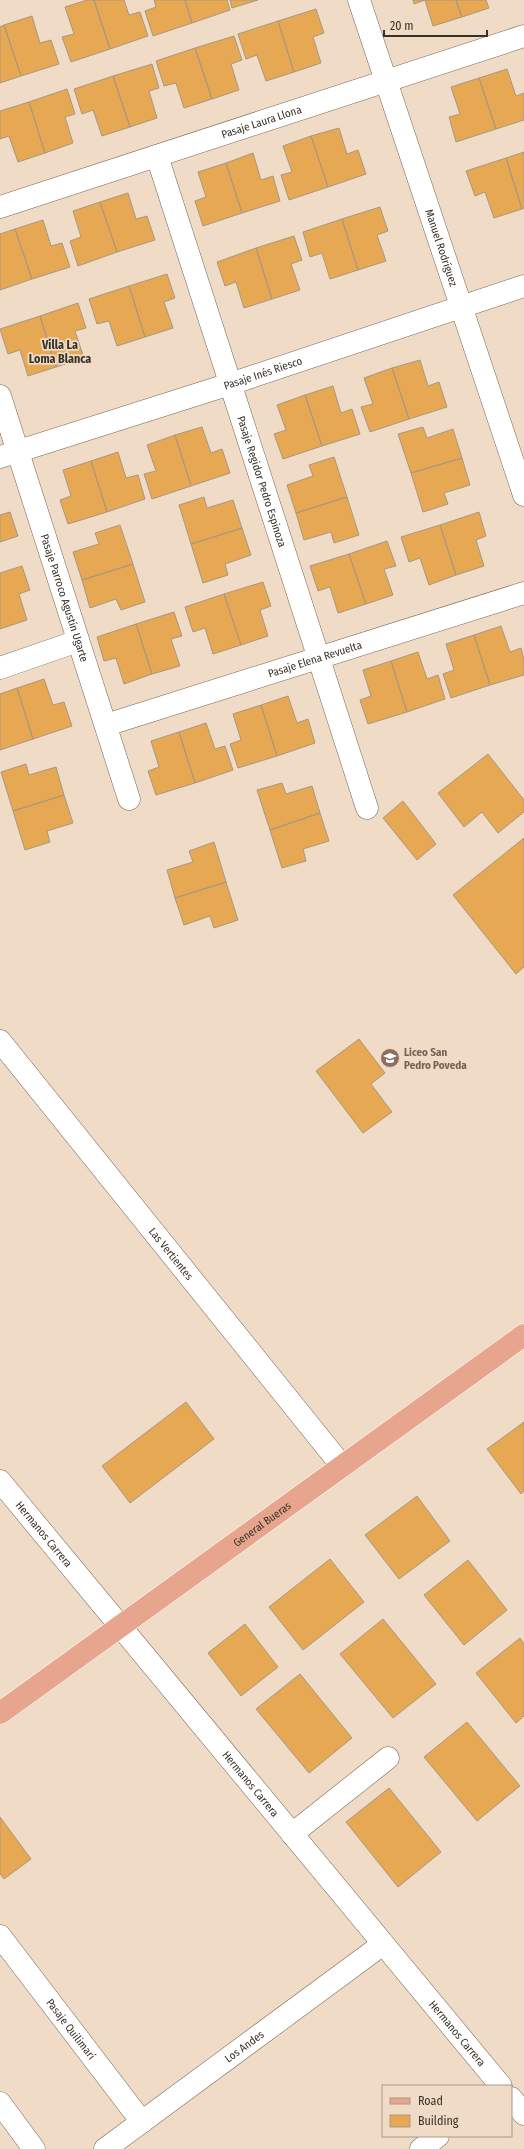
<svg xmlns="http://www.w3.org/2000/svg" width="524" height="2149" font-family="'Fira Sans Condensed',sans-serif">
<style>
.building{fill:#e6a853;stroke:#a89782}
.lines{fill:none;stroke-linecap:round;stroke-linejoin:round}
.minor-casing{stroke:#766551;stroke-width:23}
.major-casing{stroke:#fff;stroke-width:23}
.minor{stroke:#fff;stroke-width:22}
.major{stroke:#e8a58d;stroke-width:22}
.labels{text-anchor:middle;stroke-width:3.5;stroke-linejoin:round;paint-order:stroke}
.street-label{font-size:11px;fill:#383128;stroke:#f0dcc6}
.education-label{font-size:11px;font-weight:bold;fill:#785e54;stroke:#f0dcc6;text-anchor:start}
.neighbourhood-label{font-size:12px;font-weight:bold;fill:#383128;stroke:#f0dcc6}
</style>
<rect width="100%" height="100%" fill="#f0dcc6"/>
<path class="building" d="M87,0H94L110,49L71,62L62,37L74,34L65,7Z
M94,0H124L129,15L140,12L148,36L110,49Z
M154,0H185L192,23L153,36L145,11L156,7Z
M185,0H227L230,10L192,23Z
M230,0H258L232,8Z
M413,0H456L462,17L433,26L425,0L414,4Z
M456,0H486L489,8L462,17Z
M316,9L324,33L313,37L321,63L294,72L278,21Z
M32,16L40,43L51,40L59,64L21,76L4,25Z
M278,21L294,72L266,81L257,55L246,59L238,34Z
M4,25L21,76L0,83V27Z
M234,36L242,60L231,64L239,90L212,99L195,48Z
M195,48L212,99L184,108L176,83L164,86L156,61Z
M152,64L159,88L149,91L157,118L130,127L113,76Z
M507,69L516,96L524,93V120L496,129L479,78Z
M113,76L130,127L102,136L93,110L82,114L74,89Z
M479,78L496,129L456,142L449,117L460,114L451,87Z
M67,89L75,114L65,117L73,143L45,153L29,102Z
M29,102L45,153L18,162L9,136L0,139V111Z
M339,128L347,154L358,150L366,174L328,187L311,136Z
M311,136L328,187L289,200L281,175L292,172L283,146Z
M524,152V208L522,209L506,158Z
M253,153L261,180L273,176L280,201L242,213L226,163Z
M506,158L522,209L494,218L485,192L475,196L466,171Z
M226,163L242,213L203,226L195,201L206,197L198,172Z
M128,193L136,219L147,216L155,240L117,252L100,202Z
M100,202L117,252L78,266L70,241L81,237L73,211Z
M380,207L388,231L377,235L386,261L358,270L342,219Z
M342,219L358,270L330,279L322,253L310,257L303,232Z
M43,220L51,246L62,243L70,267L32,279L15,229Z
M15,229L32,279L0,290V234Z
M294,236L302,260L291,264L300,290L272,299L256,248Z
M256,248L272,299L244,308L236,282L225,286L217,262Z
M167,274L175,298L164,302L173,328L145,337L129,286Z
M129,286L145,337L117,346L109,321L97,324L89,299Z
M78,303L86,328L75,331L84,358L56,367L40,316Z
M40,316L56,367L28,376L20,350L8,354L0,329Z
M420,360L428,386L439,382L447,407L409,419L392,368Z
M392,368L409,419L370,432L361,407L373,404L364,378Z
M333,386L341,413L352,409L360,434L322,446L305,395Z
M305,395L322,446L283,459L274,434L286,430L277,405Z
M202,427L211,453L222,449L230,473L191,486L175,435Z
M423,427L427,438L453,429L462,458L411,473L398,434Z
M175,435L191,486L152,499L144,474L156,471L147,445Z
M118,452L126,478L138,475L145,499L107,512L91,461Z
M334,457L347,497L296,513L287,485L313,476L309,465Z
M462,458L470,485L444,493L448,504L423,512L411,473Z
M91,461L107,512L68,524L60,500L71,496L63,470Z
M204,497L207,508L233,500L242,528L191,544L179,505Z
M347,497L359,535L334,543L331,532L304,540L296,513Z
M10,512L18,536L0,542V515Z
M479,512L486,536L476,540L484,566L456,575L440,525Z
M120,525L133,564L82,580L73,552L99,544L95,533Z
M440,525L456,575L429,585L420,558L409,562L401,537Z
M242,528L251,555L225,564L228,575L203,583L191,544Z
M387,541L396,566L384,569L393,595L366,604L349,554Z
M349,554L366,604L338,613L330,587L318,591L310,566Z
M133,564L145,602L121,610L116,599L90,608L82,580Z
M22,566L30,590L19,594L27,620L0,629V573Z
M263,582L271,606L260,610L268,636L241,645L224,594Z
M224,594L241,645L213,654L205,628L193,632L185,607Z
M174,612L182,636L171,639L180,666L152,674L136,624Z
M136,624L152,674L124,684L116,658L104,661L97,637Z
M501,626L510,652L521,648L524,659V675L490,685L474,635Z
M474,635L490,685L451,698L443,674L454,670L446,644Z
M418,652L427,679L438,675L445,699L407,712L391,661Z
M391,661L407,712L368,724L360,700L371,696L363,670Z
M44,679L53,705L64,702L72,726L33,739L17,688Z
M17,688L33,739L0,750V694Z
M288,696L297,723L308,719L315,743L277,756L261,705Z
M261,705L277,756L238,768L230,744L241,740L233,714Z
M206,723L215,749L225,746L233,770L195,783L179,732Z
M179,732L195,783L156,795L148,771L159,767L151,741Z
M488,754L524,800V812L498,833L482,812L464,827L438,793Z
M26,764L29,775L56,767L64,795L13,811L1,772Z
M282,783L286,794L312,786L320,813L270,830L257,790Z
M64,795L73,823L47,831L50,842L25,850L13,811Z
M403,801L436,844L417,860L383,818Z
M320,813L329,841L303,849L306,861L282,868L270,830Z
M524,838V967L516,974L453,895Z
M214,842L226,882L175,898L167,870L193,862L189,851Z
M226,882L238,920L214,928L210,916L184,925L175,898Z
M359,1039L385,1073L371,1084L392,1112L363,1133L316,1071Z
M186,1402L214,1439L130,1503L102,1466Z
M524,1422V1491L521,1494L487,1449Z
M417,1496L450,1541L399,1579L365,1535Z
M330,1559L364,1602L303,1650L269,1607Z
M468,1560L507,1610L464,1645L424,1595Z
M383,1619L436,1684L393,1718L340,1654Z
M245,1624L278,1667L241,1696L208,1653Z
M520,1638L524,1644V1716L516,1723L476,1673Z
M300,1674L352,1738L309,1773L256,1709Z
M467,1722L520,1786L477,1821L424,1757Z
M389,1788L441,1852L398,1887L346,1822Z
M0,1817L31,1859L4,1879L0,1874Z"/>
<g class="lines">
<defs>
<g id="minor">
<path id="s1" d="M359,0L524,495"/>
<path id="s2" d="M157,156L367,808"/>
<path id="s3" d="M0,207L524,36"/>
<path id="s4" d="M0,396L129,799"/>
<path id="s5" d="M0,457L230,384L524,286"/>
<path d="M0,668L78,641"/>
<path id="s6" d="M106,725L524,593"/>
<path id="s7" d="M0,1041L342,1466"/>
<path id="s8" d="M0,1481L501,2086"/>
<path d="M292,1834L388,1758"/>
<path id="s9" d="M0,1936L142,2122"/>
<path d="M511,2098L524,2114"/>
<path d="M0,2103L34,2149"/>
<path id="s10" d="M105,2149L383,1944"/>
<path d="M421,2149L438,2136"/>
</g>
<g id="major">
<path id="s11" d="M0,1713L524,1335"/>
</g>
</defs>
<use href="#minor" class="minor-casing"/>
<use href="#major" class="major-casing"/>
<use href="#minor" class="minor"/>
<use href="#major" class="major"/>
</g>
<defs>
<symbol id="school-disc" viewBox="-11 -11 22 22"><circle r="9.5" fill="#8d6e63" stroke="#f0dcc6"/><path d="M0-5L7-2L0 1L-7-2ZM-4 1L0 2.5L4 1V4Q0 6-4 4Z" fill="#fff"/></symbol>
</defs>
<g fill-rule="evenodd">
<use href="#school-disc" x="379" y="1047" width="22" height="22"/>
</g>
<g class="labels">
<g class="street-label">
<text dy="4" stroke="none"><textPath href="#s3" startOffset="275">Pasaje Laura Llona</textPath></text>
<text dy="4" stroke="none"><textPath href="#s1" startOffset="261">Manuel Rodríguez</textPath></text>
<text dy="4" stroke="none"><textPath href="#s5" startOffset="276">Pasaje Inés Riesco</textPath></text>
<text dy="4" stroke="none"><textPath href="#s2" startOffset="342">Pasaje Regidor Pedro Espinoza</textPath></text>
<text dy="4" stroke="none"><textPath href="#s4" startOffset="212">Pasaje Parroco Agustín Ugarte</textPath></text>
<text dy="4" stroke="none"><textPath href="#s6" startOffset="219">Pasaje Elena Revuelta</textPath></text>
<text dy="4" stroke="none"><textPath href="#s7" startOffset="273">Las Vertientes</textPath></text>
<text dy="4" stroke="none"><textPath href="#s11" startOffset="323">General Bueras</textPath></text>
<text dy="4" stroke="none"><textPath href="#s8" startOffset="69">Hermanos Carrera</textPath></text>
<text dy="4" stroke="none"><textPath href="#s8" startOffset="393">Hermanos Carrera</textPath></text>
<text dy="4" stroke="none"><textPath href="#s9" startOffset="117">Pasaje Quilimarí</textPath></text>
<text dy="4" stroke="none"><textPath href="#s8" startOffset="717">Hermanos Carrera</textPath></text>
<text dy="4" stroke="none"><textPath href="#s10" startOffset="173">Los Andes</textPath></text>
</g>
<g class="education-label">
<text x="404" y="1056">Liceo San<tspan x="404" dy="13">Pedro Poveda</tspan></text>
</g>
<g class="neighbourhood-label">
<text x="60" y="349">Villa La<tspan x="60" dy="14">Loma Blanca</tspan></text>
</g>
</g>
<rect x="382" y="2085" width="130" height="52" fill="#f0dcc6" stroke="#a69887"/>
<rect x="390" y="2098" width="20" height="6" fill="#e8a58d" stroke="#a69887"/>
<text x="418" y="2105" font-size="12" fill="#383128">Road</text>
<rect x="390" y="2115" width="20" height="12" fill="#e6a853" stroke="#a69887"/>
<text x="418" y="2125" font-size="12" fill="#383128">Building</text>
<path d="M384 30v6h103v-6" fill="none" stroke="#383128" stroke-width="2"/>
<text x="390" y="30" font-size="12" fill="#383128" stroke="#f0dcc6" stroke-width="3" paint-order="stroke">20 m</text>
</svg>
